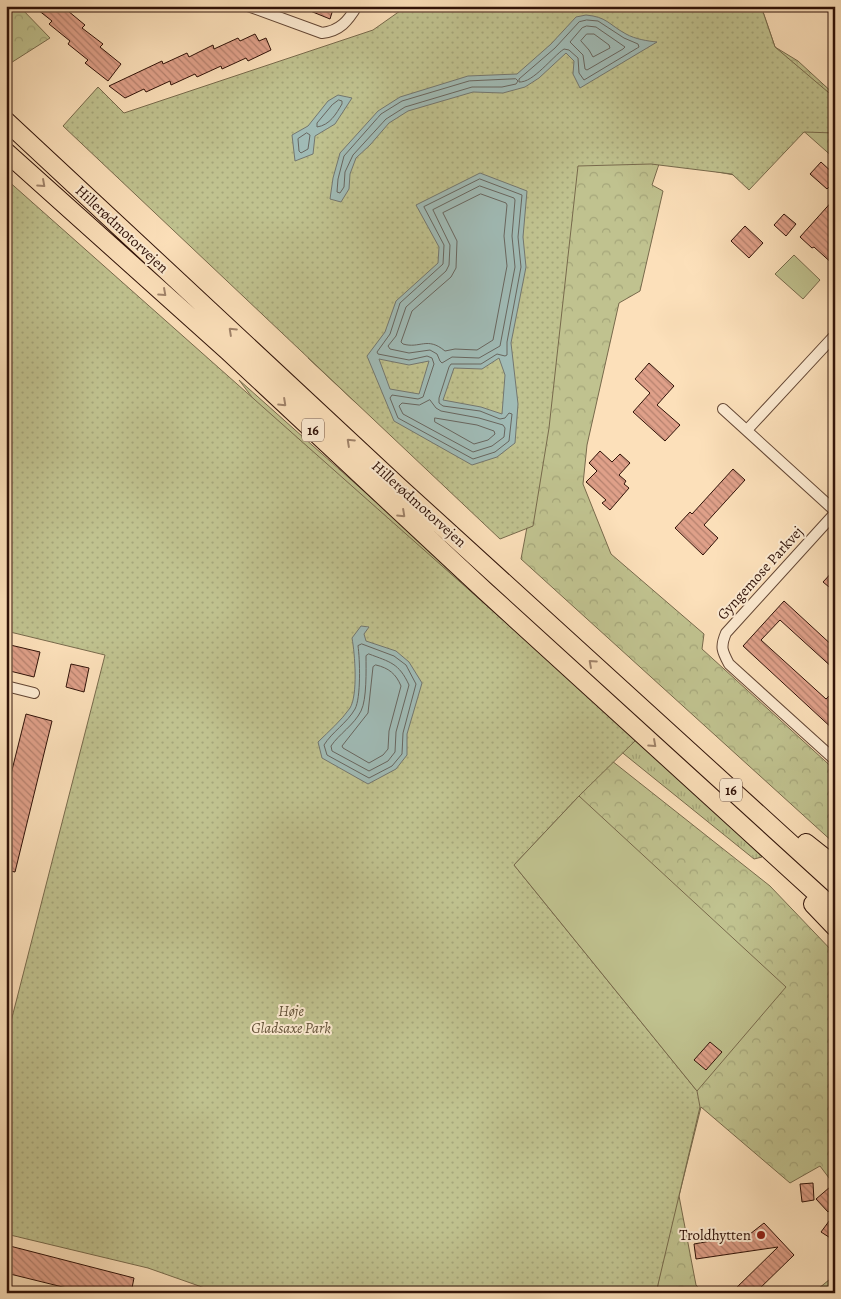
<svg xmlns="http://www.w3.org/2000/svg" width="841" height="1299" font-family="Alegreya,serif">
<style>
.grass{fill:url(#grass-tufts);stroke:#786a4c}
.forest{fill:url(#forest-crowns);stroke:#786a4c}
.park{fill:url(#park-dots);stroke:#786a4c}
.garden{fill:#c0c28f;stroke:#786a4c}
.water{fill:#a0bbb6;stroke:#737770;fill-rule:evenodd}
.lines{fill:none;stroke-linecap:round;stroke-linejoin:round}
.shore{stroke:#68665f;stroke-width:1}
.building{fill:url(#building-back-hatch);stroke:#301208}
.minor-casing{stroke:#634634;stroke-width:12}
.motorway-casing{stroke:#301208;stroke-width:20}
.minor{stroke:#fdebd2;stroke-width:10}
.motorway{stroke:#fce0ba;stroke-width:18}
.oneway{stroke:#a0836a}
.poi-dot{fill:#8f2418;stroke:#fdebd2;stroke-width:2}
.labels{text-anchor:middle;stroke-width:4;stroke-linejoin:round;paint-order:stroke}
.shield{fill:#fdebd2;stroke:#6e5345;stroke-width:1}
.shield-label{font-size:14px;font-weight:bold;fill:#301208}
.street-label{font-size:15px;fill:#301208;stroke:#fdebd2}
.park-label{font-size:15px;font-style:italic;fill:#625037;stroke:#fdebd2}
.poi-label{font-size:15px;fill:#301208;stroke:#fdebd2;text-anchor:end}
</style>
<defs>
<pattern id="grass-tufts" width="24" height="20" patternUnits="userSpaceOnUse" patternTransform="scale(1.25)"><rect width="24" height="20" fill="#c0c28f"/><path d="M3 7l-1-3M5 7V3M7 7l1-3M15 17l-1-3M17 17v-4M19 17l1-3" fill="none" stroke="#a5a67a"/></pattern>
<pattern id="forest-crowns" width="20" height="18" patternUnits="userSpaceOnUse" patternTransform="scale(1.25)"><rect width="20" height="18" fill="#c0c28f"/><path d="M2 6a3 3 0 1 1 6 0M12 15a3 3 0 1 1 6 0" fill="none" stroke="#a5a67a"/></pattern>
<pattern id="park-dots" width="8" height="8" patternUnits="userSpaceOnUse" patternTransform="scale(1.25)"><rect width="8" height="8" fill="#c0c28f"/><path d="M2 2h.1M6 6h.1" fill="none" stroke="#a5a67a" stroke-width="1.8" stroke-linecap="round"/></pattern>
<pattern id="building-back-hatch" width="6" height="6" patternUnits="userSpaceOnUse" patternTransform="scale(1.25)"><rect width="6" height="6" fill="#dfa089"/><path d="M-1 5l2 2M0 0l6 6M5-1l2 2" fill="none" stroke="#b5816e"/></pattern>
</defs>
<rect width="100%" height="100%" fill="#fce0ba"/>
<filter id="stains"><feTurbulence type="fractalNoise" baseFrequency=".004" numOctaves="4"/><feColorMatrix values="0 0 0 0 .2 0 0 0 0 .09 0 0 0 0 .02 0 0 0 .5 -.17"/></filter>
<radialGradient id="worn" r=".72"><stop offset=".6" stop-color="#630" stop-opacity="0"/><stop offset="1" stop-color="#630" stop-opacity=".3"/></radialGradient>
<path class="grass" d="M239,380L550,657L652,750L762,857L754,859L598,733L322,490Z"/>
<path class="forest" d="M6,6H19L50,38L6,66Z
M761,6L775,47L798,61L835,95V159L763,95L734,175L660,161L652,185L663,191L640,291L619,303L587,445L583,484L611,554L704,634L702,649L835,770V844L521,559L537,474L356,403L308,358L355,305L526,211Z
M607,757L770,886L835,954V1186L820,1166L790,1183L701,1107L679,1196L696,1285L703,1293H656L660,1274L419,834Z
M835,1275V1293H813Z"/>
<path class="park" d="M407,6H761L775,47L835,98V133L804,132L749,190L732,174L651,164L578,166L549,428L533,526L500,539L63,126L98,87L124,113L373,30Z
M6,179L637,739L579,796L514,865L697,1091L700,1107L656,1293H219L148,1268L6,1234V1041L105,655L6,631Z"/>
<path class="garden" d="M794,255L820,280L803,299L775,274Z
M579,796L786,987L697,1091L514,865Z"/>
<path class="water" d="M586,15C607,17 608,24 626,34C635,39 647,41 657,42L580,88L573,74L574,61L566,53L539,78L525,87L503,93L473,92L408,111L389,123L370,145L356,158L350,174L349,189L341,202L330,199L333,178L340,153L378,111L400,97L468,76L517,74L551,44L576,17Z
M338,95L352,98L335,124L315,136L313,154L295,161L292,135L308,126L328,101Z
M480,173L527,191L523,237L526,267L511,343L518,404L515,443L497,457L472,465L394,421L367,356L385,332L396,301L438,263L439,247L416,205ZM499,358L505,375L502,414L481,407L443,400L454,368L482,369ZM379,359L409,365L429,361L419,394L390,389Z
M361,626L369,627L364,634L366,641L396,651L409,662L422,683L407,734V755L396,769L368,784L322,758L318,742C329,731 341,721 350,708C358,695 355,654 352,638Z"/>
<g class="lines">
<path class="shore" d="M587,20L598,21L624,38L638,44L639,47L584,80L579,73L578,58L569,50L564,49C552,57 533,83 519,82V79L555,48L579,22Z
M587,26L596,27L625,47L623,49L587,70L585,69L583,55L570,42L582,28Z
M587,34H594L609,45L610,48L593,57L589,50L581,41Z
M516,79L518,81L516,84L502,87H472L405,107L386,119L353,155L345,172L344,187L340,193L337,192L338,179L344,156L381,114L402,101L469,81Z
M339,100L342,101V104C336,114 330,125 317,127V123L332,105Z
M307,133L310,135L308,149L301,153L299,151L298,139Z
M480,179L522,195L518,237L521,267L507,342V355L505,356L497,354L481,364H451L449,367L439,398V403L443,406L480,411L500,419L505,418L509,413L512,414L509,441L495,452L473,459L398,418L390,398L392,395L418,399L423,397L434,364L432,358L427,356L409,360L378,354L377,352L390,334L400,303L443,264L444,245L424,207Z
M480,186L514,198L515,200L512,236L515,267L500,346L479,358L452,357L442,363L440,361L437,354L430,350L409,353L390,349L388,346L396,336L406,307L446,271L449,265L450,245L433,210Z
M481,194L506,203L507,205L504,236L507,266L493,340L477,350L455,349L445,351C427,336 420,349 403,344L401,342L412,311L451,277L456,268L457,241L443,213Z
M430,400L436,408L441,411L479,418L503,425L505,428L504,437L492,446L473,452L403,414L399,406L402,403L419,405Z
M435,418L477,425L494,431L495,434L488,440L474,444L435,422Z
M362,644L394,656L406,665L416,684L403,733L402,754L392,766L369,778L327,755L324,745C332,732 347,723 355,709C361,698 360,659 358,646Z
M369,654C390,662 399,663 409,685L396,732L395,752L388,761L369,771L332,751L331,746C339,734 354,725 361,711C367,699 366,670 366,656Z
M376,665C389,668 396,674 401,686L389,731L388,749L383,755L369,763L343,748L342,746L368,713L373,667Z"/>
</g>
<path class="building" d="M33,6H62L85,25L82,28L103,44L100,47L121,64L108,81L85,63L88,60L68,44L70,41L49,24L52,21Z
M298,6H334L330,19Z
M255,34L259,41L266,38L271,50L248,61L246,58L222,69L221,66L197,77L195,74L171,85L170,81L146,92L144,89L125,98L109,86L162,61L163,64L187,53L189,57L213,45L214,49L238,38L240,41Z
M821,162L835,175V181L827,189L810,174Z
M835,198V266L814,247L812,248L800,237Z
M784,214L796,224L786,236L774,225Z
M745,226L763,243L749,258L731,241Z
M649,363L674,386L657,405L680,425L665,441L633,412L650,393L635,379Z
M600,451L612,462L620,454L630,463L619,475L626,481L624,484L629,488L610,510L602,503L606,500L586,482L597,471L589,463Z
M733,469L745,480L704,525L718,538L703,555L675,528L690,512L692,514Z
M835,569V592L823,582Z
M784,601L835,648V670L780,620L761,640L826,699L835,690V731L743,646Z
M6,644L40,652L34,677L6,670Z
M71,664L89,668L84,692L66,687Z
M26,714L52,721L15,872L6,870V794Z
M710,1042L722,1052L706,1070L694,1060Z
M813,1183L814,1200L802,1202L800,1184Z
M830,1187L835,1194V1206L828,1212L816,1199Z
M835,1213V1241L821,1232Z
M764,1223L794,1255L755,1293H731L778,1247L696,1259L694,1244L750,1234Z
M6,1245L134,1278L131,1293H87L6,1273Z"/>
<g class="lines">
<defs>
<path id="minor" d="M248,6L322,33C340,31 348,21 357,6
M723,409L835,511
M747,430L835,335
M835,513L726,633C720,647 722,651 729,664L835,760
M6,686L34,693"/>
<path id="motorway" d="M6,121L399,487L835,884
M6,152L228,351L485,591L835,910
M806,843L835,866
M813,904L835,927"/>
</defs>
<use href="#minor" class="minor-casing"/>
<use href="#motorway" class="motorway-casing"/>
<use href="#minor" class="minor"/>
<use href="#motorway" class="motorway"/>
</g>
<defs><path id="oneway-chevron" d="M-2-3.5L2.5 0L-2 3.5" fill="none" stroke-width="1.6" stroke-linecap="round" stroke-linejoin="round" transform="scale(1.25)"/></defs>
<g class="oneway">
<use href="#oneway-chevron" transform="translate(42 184) rotate(42)"/>
<use href="#oneway-chevron" transform="translate(163 293) rotate(42)"/>
<use href="#oneway-chevron" transform="translate(232 331) rotate(-137)"/>
<use href="#oneway-chevron" transform="translate(283 403) rotate(43)"/>
<use href="#oneway-chevron" transform="translate(350 442) rotate(-137)"/>
<use href="#oneway-chevron" transform="translate(402 514) rotate(43)"/>
<use href="#oneway-chevron" transform="translate(592 663) rotate(-138)"/>
<use href="#oneway-chevron" transform="translate(653 744) rotate(42)"/>
</g>
<circle class="poi-dot" cx="761" cy="1235" r="5"/>
<g class="labels">
<g class="shield">
<rect x="302" y="418.5" width="22" height="23" rx="4"/>
<rect x="720" y="778.5" width="22" height="23" rx="4"/>
</g>
<g class="shield-label">
<text x="313" y="435">16</text>
<text x="731" y="795">16</text>
</g>
<g class="street-label">
<text transform="translate(122 229) rotate(43)" y="5">Hillerødmotorvejen</text>
<text transform="translate(419 504) rotate(42)" y="5">Hillerødmotorvejen</text>
<text transform="translate(760 573) rotate(-48)" y="5">Gyngemose Parkvej</text>
</g>
<g class="park-label">
<text x="291" y="1016">Høje<tspan x="291" dy="17">Gladsaxe Park</tspan></text>
</g>
<g class="poi-label">
<text x="751" y="1240">Troldhytten</text>
</g>
</g>
<rect width="841" height="1299" fill="none" stroke="#fce0ba" stroke-width="25"/>
<rect x="8" y="8" width="826" height="1284" fill="none" stroke="#301208" stroke-width="2.5"/>
<rect x="12" y="12" width="816" height="1274" fill="none" stroke="#301208"/>
<rect width="100%" height="100%" filter="url(#stains)"/>
<rect width="100%" height="100%" fill="url(#worn)"/>
</svg>
